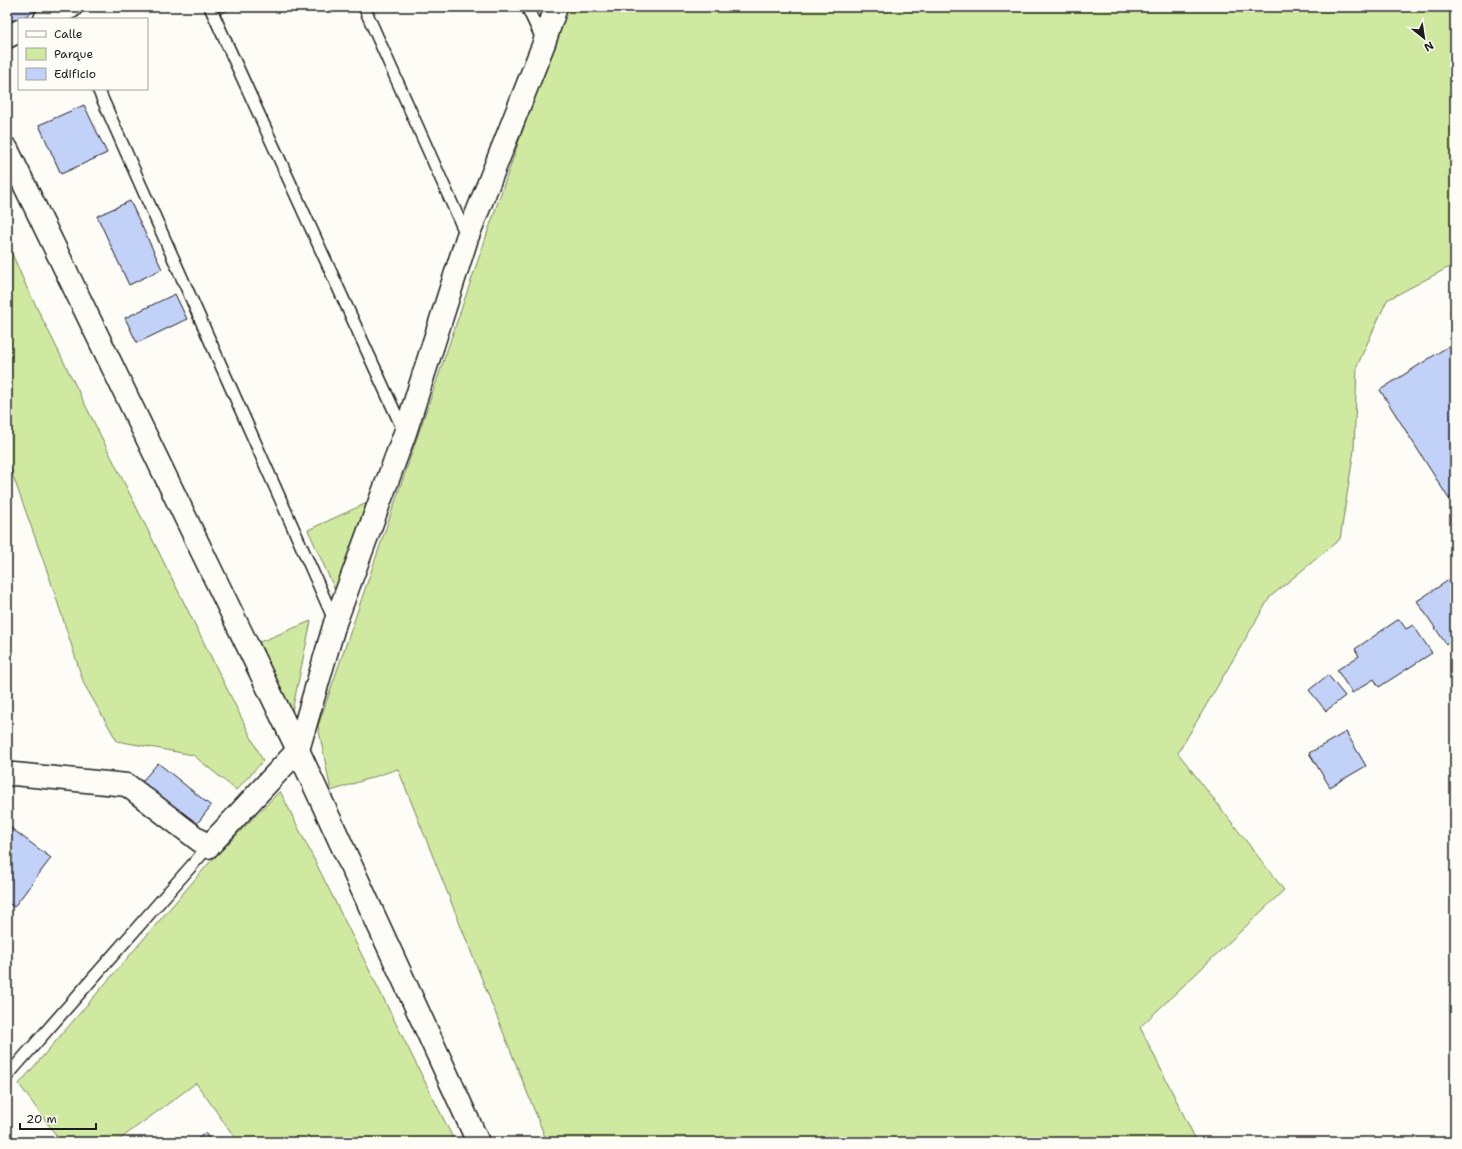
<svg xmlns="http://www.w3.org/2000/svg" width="1462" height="1149" font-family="'Shantell Sans',sans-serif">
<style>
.green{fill:#cfeaa0;stroke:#76835e}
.building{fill:#c2d1f8;stroke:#1c1c1c}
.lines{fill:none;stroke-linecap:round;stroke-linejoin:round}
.lane-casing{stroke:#1c1c1c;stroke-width:14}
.street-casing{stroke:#1c1c1c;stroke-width:25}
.lane{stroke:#fdfcf7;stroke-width:11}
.street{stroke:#fdfcf7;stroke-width:22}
</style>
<rect width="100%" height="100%" fill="#fdfcf7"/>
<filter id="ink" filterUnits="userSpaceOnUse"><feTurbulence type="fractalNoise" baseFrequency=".025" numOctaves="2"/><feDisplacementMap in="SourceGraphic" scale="8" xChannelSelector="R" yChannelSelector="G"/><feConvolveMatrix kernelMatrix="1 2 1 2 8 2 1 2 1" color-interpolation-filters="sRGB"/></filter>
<g filter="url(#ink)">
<path class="green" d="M565,7H1455V264L1387,300L1357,366L1354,450L1340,539L1270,597L1178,753L1284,890L1140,1027L1197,1142H547L398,769L331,791L318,726Z
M7,242L27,288L263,761L236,790L193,755L117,741L84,684L51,582L7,459Z
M369,502L336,592L308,530Z
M311,621L291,716L250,646Z
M280,791L455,1142H238L196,1083L116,1142H61L19,1084L209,863Z"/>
<path class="building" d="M7,7H42V8L7,25Z
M215,7H234L218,15Z
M84,105L107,153L61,174L39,125Z
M130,201L162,269L129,285L97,216Z
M175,294L187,319L137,343L125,318Z
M1455,342V495L1449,499L1380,390Z
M1455,576V638L1446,644L1417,601Z
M1399,619L1406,629L1413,625L1432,653L1379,687L1374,679L1352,693L1337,670L1359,656L1355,649Z
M1328,675L1345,696L1326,711L1309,690Z
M1346,732L1366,766L1330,787L1309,753Z
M158,763L211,806L192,830L138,786Z
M7,825L51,858L14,907L7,902Z
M205,1133L212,1142H194Z"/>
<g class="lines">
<defs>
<path id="lane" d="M210,7L404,432
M364,7L467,237
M527,7L543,41
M98,89L335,622
M7,1076L208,847"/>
<path id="street" d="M45,19L71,7
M7,37L19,31
M7,149L298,750L478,1142
M7,775L14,774L127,785L208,847L298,750L335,623L405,433L467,238L544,43L556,7"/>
</defs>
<use href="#lane" class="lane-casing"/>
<use href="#street" class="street-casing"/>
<use href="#lane" class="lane"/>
<use href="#street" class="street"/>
</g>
</g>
<rect width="1462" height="1149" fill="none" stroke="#fdfcf7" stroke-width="24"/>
<rect x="12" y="12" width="1438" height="1125" fill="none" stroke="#1c1c1c" stroke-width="1.5" filter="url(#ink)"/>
<rect x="18" y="18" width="130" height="72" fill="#fdfcf7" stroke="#a3a29f"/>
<rect x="26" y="31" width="20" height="6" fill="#fdfcf7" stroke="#a3a29f"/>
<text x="54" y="38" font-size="12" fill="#1c1c1c">Calle</text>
<rect x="26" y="48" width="20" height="12" fill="#cfeaa0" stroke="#a3a29f"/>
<text x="54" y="58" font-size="12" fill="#1c1c1c">Parque</text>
<rect x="26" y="68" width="20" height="12" fill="#c2d1f8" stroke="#a3a29f"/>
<text x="54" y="78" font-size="12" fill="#1c1c1c">Edificio</text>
<g transform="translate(1424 38) rotate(150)" stroke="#fdfcf7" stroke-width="3" paint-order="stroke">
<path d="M0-3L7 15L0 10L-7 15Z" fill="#1c1c1c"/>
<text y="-6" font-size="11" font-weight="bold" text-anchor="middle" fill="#1c1c1c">N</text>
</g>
<path d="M20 1123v6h76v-6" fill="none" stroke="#1c1c1c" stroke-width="2"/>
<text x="26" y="1123" font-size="12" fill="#1c1c1c" stroke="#fdfcf7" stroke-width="3" paint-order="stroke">20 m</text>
</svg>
